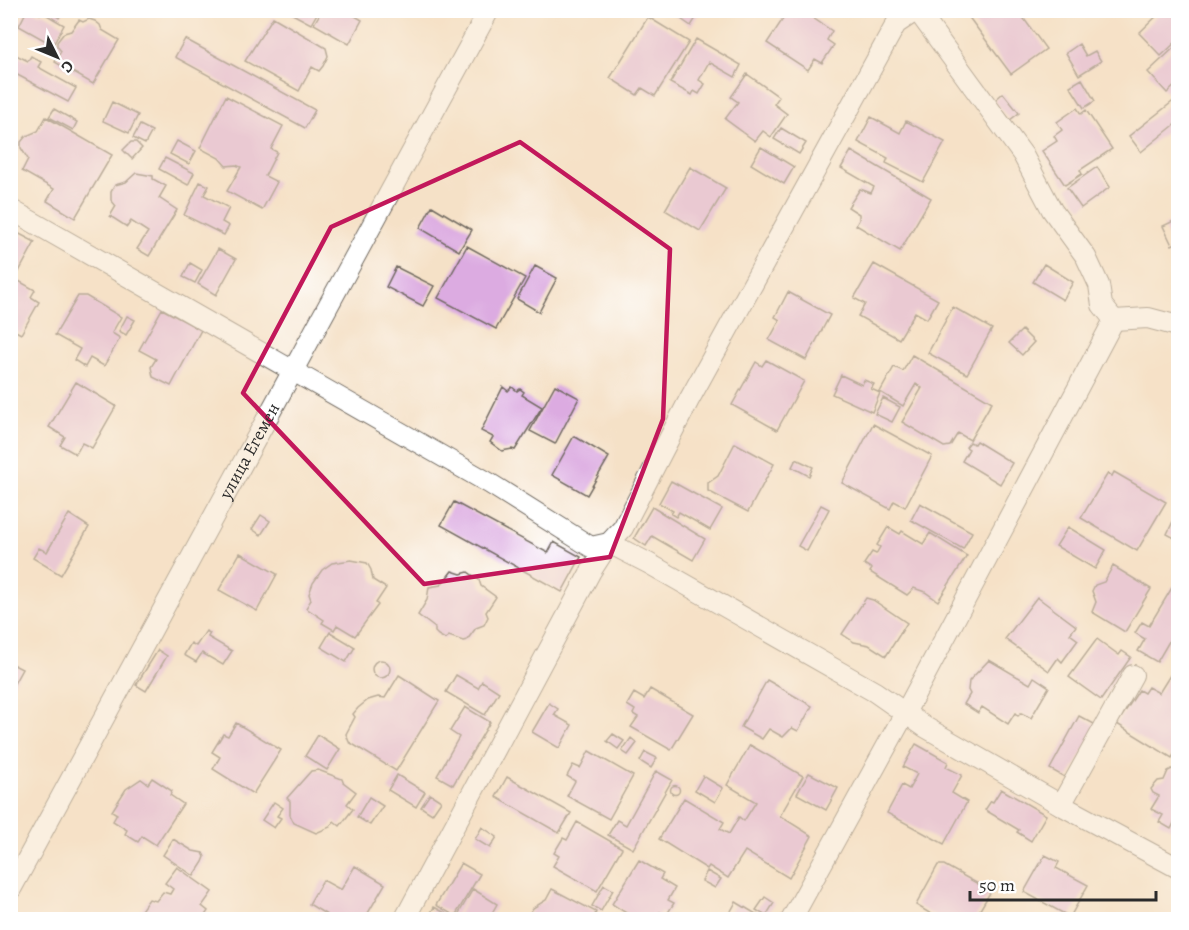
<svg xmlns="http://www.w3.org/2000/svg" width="1189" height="930" font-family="Alegreya,serif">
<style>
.building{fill:#dcabe1}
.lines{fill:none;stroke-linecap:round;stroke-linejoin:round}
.street-casing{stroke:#726b62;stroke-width:22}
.street{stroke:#fff;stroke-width:20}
.marked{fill:none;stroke:#c2185b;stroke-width:4.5;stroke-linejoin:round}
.labels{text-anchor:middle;stroke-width:6;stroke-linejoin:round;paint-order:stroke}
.street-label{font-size:18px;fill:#2b2b2b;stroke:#fff}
</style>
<rect width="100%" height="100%" fill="#fff"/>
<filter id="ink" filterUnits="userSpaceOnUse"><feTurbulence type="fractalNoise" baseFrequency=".0167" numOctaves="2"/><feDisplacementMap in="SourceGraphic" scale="12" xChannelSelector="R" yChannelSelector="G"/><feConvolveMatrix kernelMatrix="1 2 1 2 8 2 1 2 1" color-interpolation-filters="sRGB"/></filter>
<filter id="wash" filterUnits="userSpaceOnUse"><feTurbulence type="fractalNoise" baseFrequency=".008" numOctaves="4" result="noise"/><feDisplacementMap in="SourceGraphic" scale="24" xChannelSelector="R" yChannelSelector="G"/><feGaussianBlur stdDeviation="1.35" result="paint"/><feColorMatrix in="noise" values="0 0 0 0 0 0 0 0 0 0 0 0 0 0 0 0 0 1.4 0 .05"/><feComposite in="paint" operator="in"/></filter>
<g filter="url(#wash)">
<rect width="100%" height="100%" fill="#f5e1c7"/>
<g id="blocks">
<path class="building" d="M27,10H33L40,14L42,12L64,25L53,45L19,26Z
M48,10H64L59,18Z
M285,10H319L311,24Z
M322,10H345L362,20L349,44L314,24Z
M668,10H701L691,26Z
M779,10H801L832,31L827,40L834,45L822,63L815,59L808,70L767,43L783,19L776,15Z
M975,10H1007L1012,17L1019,12L1046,49L1011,74L968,16Z
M1163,10H1178V40L1161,56L1139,33Z
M273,17L326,48L328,56L323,66L319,71L312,67L299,91L245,61Z
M648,17L689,42L655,96L642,88L637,95L610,78Z
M89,19L95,21L100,25L102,30L119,40L93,84L55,62L61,51L57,46V42L64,33L71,31L79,20L83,22Z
M185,39L315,110L305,128L175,57Z
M696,39L741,65L735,77L709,62L699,80L705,84L699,94L694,91L692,95L670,83Z
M1079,44L1086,56L1095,51L1101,61L1079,75L1066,53Z
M1178,44V83L1167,93L1148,72Z
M14,54L28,61L31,56L41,62L38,67L76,88L68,102L10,71V61Z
M747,74L779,97L774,104L787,114L771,137L763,131L755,141L725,119L738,102L731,97Z
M1082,79L1095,101L1084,108L1070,86Z
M1003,93L1019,113L1010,120L994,101Z
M226,96L283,126L271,149L277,152L265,176L277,182L262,210L227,191L241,167L236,165L226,166L219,158L200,148Z
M1176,99L1178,102V122L1141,152L1129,136Z
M112,102L138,115L129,133L103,121Z
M1077,108L1081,114L1086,110L1112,149L1080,170L1082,174L1065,185L1042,151L1057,141L1054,136L1062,130L1057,122Z
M54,109L77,122L73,130L49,117Z
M46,117L112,155L75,218L47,201L54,189L22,171L28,159L21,148V142L26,136L38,131Z
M871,117L900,133L906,121L945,142L923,182L886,163L888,158L858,142Z
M140,125L152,131L145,144L133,138Z
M781,128L806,143L799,154L774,139Z
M177,141L196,151L189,164L170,154Z
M131,142H136L142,148L132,159L123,150Z
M761,147L794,167L784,184L751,164Z
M851,151L931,198L900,251L856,225L859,220V214L848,207L860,189L871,193L874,187L841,168Z
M165,158L194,173L188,185L159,169Z
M690,167L726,188L700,231L665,210Z
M1097,167L1110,187L1081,208L1067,188Z
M136,173L153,176V179L166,186L159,198L177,210L149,256L137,249L148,232L131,221L127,227L110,216L116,206L111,200V192L115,185L126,182Z
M200,182L209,186L204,195L229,208L222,222L229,226L224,235L184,215Z
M432,206L472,230L459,251L420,228Z
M1178,219V242L1172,245L1163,226Z
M10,229L35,242L15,279L35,290L31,297L39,302L21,334L10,328Z
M467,246L525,278L496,329L438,298Z
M218,249L236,259L216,295L198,284Z
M190,263L202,270L195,283L183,277Z
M874,264L938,300L927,319L915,312L899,339L858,316L865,304L854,298Z
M1044,264L1073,282L1063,300L1033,282Z
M535,266L557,278L539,312L517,299Z
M396,267L434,286L423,306L386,287Z
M788,292L830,315L806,360L769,340L780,320L775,317Z
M78,296H86L121,317L112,333L120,338L104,366L90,358L85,367L74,360L80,349L55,335Z
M953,307L992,329L967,374L928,353Z
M162,309L201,330L171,386L153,377L151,367L156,359L139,350Z
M127,316L135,320L126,335L119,331Z
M1022,330L1034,342L1022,355L1009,343Z
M912,355L992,402L970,440L958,433L950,446L944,447L902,422L922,388L916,384L903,406L880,392L894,367L903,371Z
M766,360L804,381L777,430L732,405L756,362L762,366Z
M841,375L862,385L864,380L874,384L871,389L880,393L872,412L832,394Z
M76,382L116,406L92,448L82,443L76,454L60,445L65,437L49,427Z
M555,385L579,398L555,444L530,431Z
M503,387L508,391L512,387L517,391L520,389L524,392L522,395L542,407L515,450L512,449L502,451L490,442L493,437L481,431Z
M883,398L900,407L892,422L875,414Z
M873,424L932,456L905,507L894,501L890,509L842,483Z
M574,436L609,457L587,495L552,475Z
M976,441L1012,463L1000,484L962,461L969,449L966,447L970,442L974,444Z
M735,443L774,464L748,512L708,491V483L718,476Z
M796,459L813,467L809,476L792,467Z
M1114,472L1166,502L1137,551L1081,518L1108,473L1112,476Z
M671,481L722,509L710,530L679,512L676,517L671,514L673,511L659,503Z
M454,502L548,553L554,542L581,557L562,592L441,525Z
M920,503L972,532L963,549L911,520Z
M821,505L829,509L807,551L798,546Z
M652,507L705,539L693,560L652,536L646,546L634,538Z
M1178,511V540L1167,534Z
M69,514L89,527L61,575L33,558L39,548L47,552Z
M261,515L270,521L261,535L252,529Z
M888,527L900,534L902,531L923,544L930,533L967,556L938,601L925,592L914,588L907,595L870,572L872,569L864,564L872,552L876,554L880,547L877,545Z
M1068,527L1106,550L1095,569L1056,546Z
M240,553L277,574L257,611L219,590Z
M351,560L367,563L371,570L373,580L386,588L376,603L378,605L355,636L337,625L334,630L322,623L324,620L306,608L311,600L309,594L313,583L322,570L332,563Z
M1113,566L1151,589L1125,632L1092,612L1096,602L1092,591L1095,585L1104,582Z
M452,571L461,574L468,572L479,580L481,586L496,597L486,612L488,617L484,625L476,628L467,640L463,641L449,636L445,639L438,635L435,632V628L418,615L427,600L429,587L441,585Z
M1173,586L1178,589V626L1157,662L1138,651L1145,639L1135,633L1142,622L1149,626Z
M1037,597L1076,626L1070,634L1078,640L1062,662L1058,658L1049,671L1005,639Z
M866,598L873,600L907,623L886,656L869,645L854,642L842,634Z
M206,631L210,633L208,637L232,651L223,665L202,653L196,662L184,655L191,643L196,646Z
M330,632L355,647L346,662L321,647Z
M1097,639L1119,655L1122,651L1131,657L1101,700L1069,677Z
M158,650L167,656L146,691L136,685Z
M989,660L1030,684L1034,677L1049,687L1031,718L1021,713L1018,716L1015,713L1008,724L982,707L978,713L964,704L970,694L968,690L969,681Z
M372 669a9 9 0 1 1 18 0a9 9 0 1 1-18 0Z
M10,663L22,669L10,691Z
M1172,672L1178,676V748L1172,758L1117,724L1139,690L1144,693L1148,687L1159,693Z
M399,675L439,701L396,771L349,742L346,734L355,717L353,714L358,708L368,700L378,697L385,698Z
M456,675L478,688L482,681L499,692L485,715L446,692Z
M767,680L812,706L798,731L792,728L783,737L769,729L762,739L741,727Z
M650,689L693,714L671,750L631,727L638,717L633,714L635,710L627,705L634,693L644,699Z
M549,703L558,709L554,715L572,725L559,748L532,732Z
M465,707L490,722L453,785L437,776L459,737L450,731Z
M1079,716L1098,726L1068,779L1050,769Z
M236,723L281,750L253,794L213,769L220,757L212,752L223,734L228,736Z
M613,734L624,741L618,749L607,741Z
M318,735L340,749L327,770L305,756Z
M631,738L637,743L628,755L622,751Z
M916,744L948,762L946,767L962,775L952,793L967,802L944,844L887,813L902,785L909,789L917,774L903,767Z
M750,745L803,776L780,816L812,836L789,878L745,851L728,878L709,866L707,869L659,839L684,798L724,822L720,829L729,834L739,817L744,821L756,802L727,785Z
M589,751L633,776L609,819L567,796L575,781L567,776L573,765L580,768Z
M645,752L657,758L651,768L640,761Z
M1176,767H1178V823L1175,821L1171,829L1159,822L1163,815L1151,809L1159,796L1153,793L1151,789L1158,781L1164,780L1168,771Z
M318,770L342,779L343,782L356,792L347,804L353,809L340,826L334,821L330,827L316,833L294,823L290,815V801L287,798L311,771Z
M656,771L672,780L633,849L608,835L617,820L626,825Z
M809,773L838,788L826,810L797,794Z
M397,775L425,792L416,807L388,790Z
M703,776L723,788L715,802L695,790Z
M507,777L571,813L559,833L496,797Z
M152,778L172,791L170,795L183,804L156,845L142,836L138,842L125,834L127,830L113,821L117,814L112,811L126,789L141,779L148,784Z
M670.5 790a4.5 4.5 0 1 1 9 0a4.5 4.5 0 1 1-9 0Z
M1001,789L1046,815L1031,841L1017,832L1019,830L985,810L991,801L993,802Z
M430,794L441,801L432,814L421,807Z
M369,797L383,806L370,825L357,817Z
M274,802L283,808L277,816L281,818L274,828L262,820Z
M577,822L622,848L597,891L553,866L559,856L554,853L563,838L567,840Z
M482,827L497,837L490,848L475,839Z
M173,839L193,851L203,853L205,857L203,862L194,876L163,855Z
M1045,855L1059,862L1056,868L1088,885L1070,917L1024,892Z
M639,860L663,874L660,879L675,888L668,900L674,903L666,916L660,912L656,920H637L612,904Z
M461,863L480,874L455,916L436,905Z
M938,865H944L991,891L974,920H941L916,905Z
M355,866L385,884L364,920H324L327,915L309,904L323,880L341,890Z
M177,867L212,892L202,906L208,911L202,920H134L149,899L156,901L163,892L170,894L173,889L165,883Z
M707,871L721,879L715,888L702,881Z
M604,885L613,890L601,911L592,906Z
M473,889L497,904L488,920H465L458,915Z
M552,889L596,912L593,920H528V915L533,908L546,900Z
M765,897L774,903L766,916L756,910Z
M736,902L766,920H726Z
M434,907L458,920H427Z"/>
</g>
</g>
<g filter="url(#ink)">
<use href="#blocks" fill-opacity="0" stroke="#726b62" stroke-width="1.5"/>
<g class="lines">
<defs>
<g id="street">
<path d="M917,10L1023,155L1052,210L1086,257L1099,285L1102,305L1114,320"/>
<path d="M10,209L489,483L591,547L609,543L648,563L875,692L925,727L1061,805L1178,868"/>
<path d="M1114,320L1148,318L1178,326"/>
<path d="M1061,805L1133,675"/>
<path id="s1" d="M10,891L489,10"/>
<path d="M404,920L591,571L609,543L623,528L689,400L896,24L917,10"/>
<path d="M791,920L905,713L1114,320"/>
</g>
</defs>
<use href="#street" class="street-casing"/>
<use href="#street" class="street"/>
</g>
</g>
<path d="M0 0H1189V930H0ZM520,142L670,249L663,419L610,557L424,584L243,393L331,227Z" fill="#f5e1c7" fill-opacity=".55" fill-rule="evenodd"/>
<path class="marked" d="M520,142L670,249L663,419L610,557L424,584L243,393L331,227Z"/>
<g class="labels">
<g class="street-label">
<text dy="6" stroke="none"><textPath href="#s1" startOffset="501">улица Егемен</textPath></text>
</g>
</g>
<rect width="1189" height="930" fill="none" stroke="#fff" stroke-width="36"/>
<g transform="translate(57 57) rotate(133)" stroke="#ffffff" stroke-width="4.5" paint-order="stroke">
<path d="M0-4.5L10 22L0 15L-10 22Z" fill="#2b2b2b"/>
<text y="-9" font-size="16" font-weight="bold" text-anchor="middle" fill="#2b2b2b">С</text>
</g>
<path d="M970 891v9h186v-9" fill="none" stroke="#2b2b2b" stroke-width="3"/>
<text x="979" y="891" font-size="18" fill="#2b2b2b" stroke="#ffffff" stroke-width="4.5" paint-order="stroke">50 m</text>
</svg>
